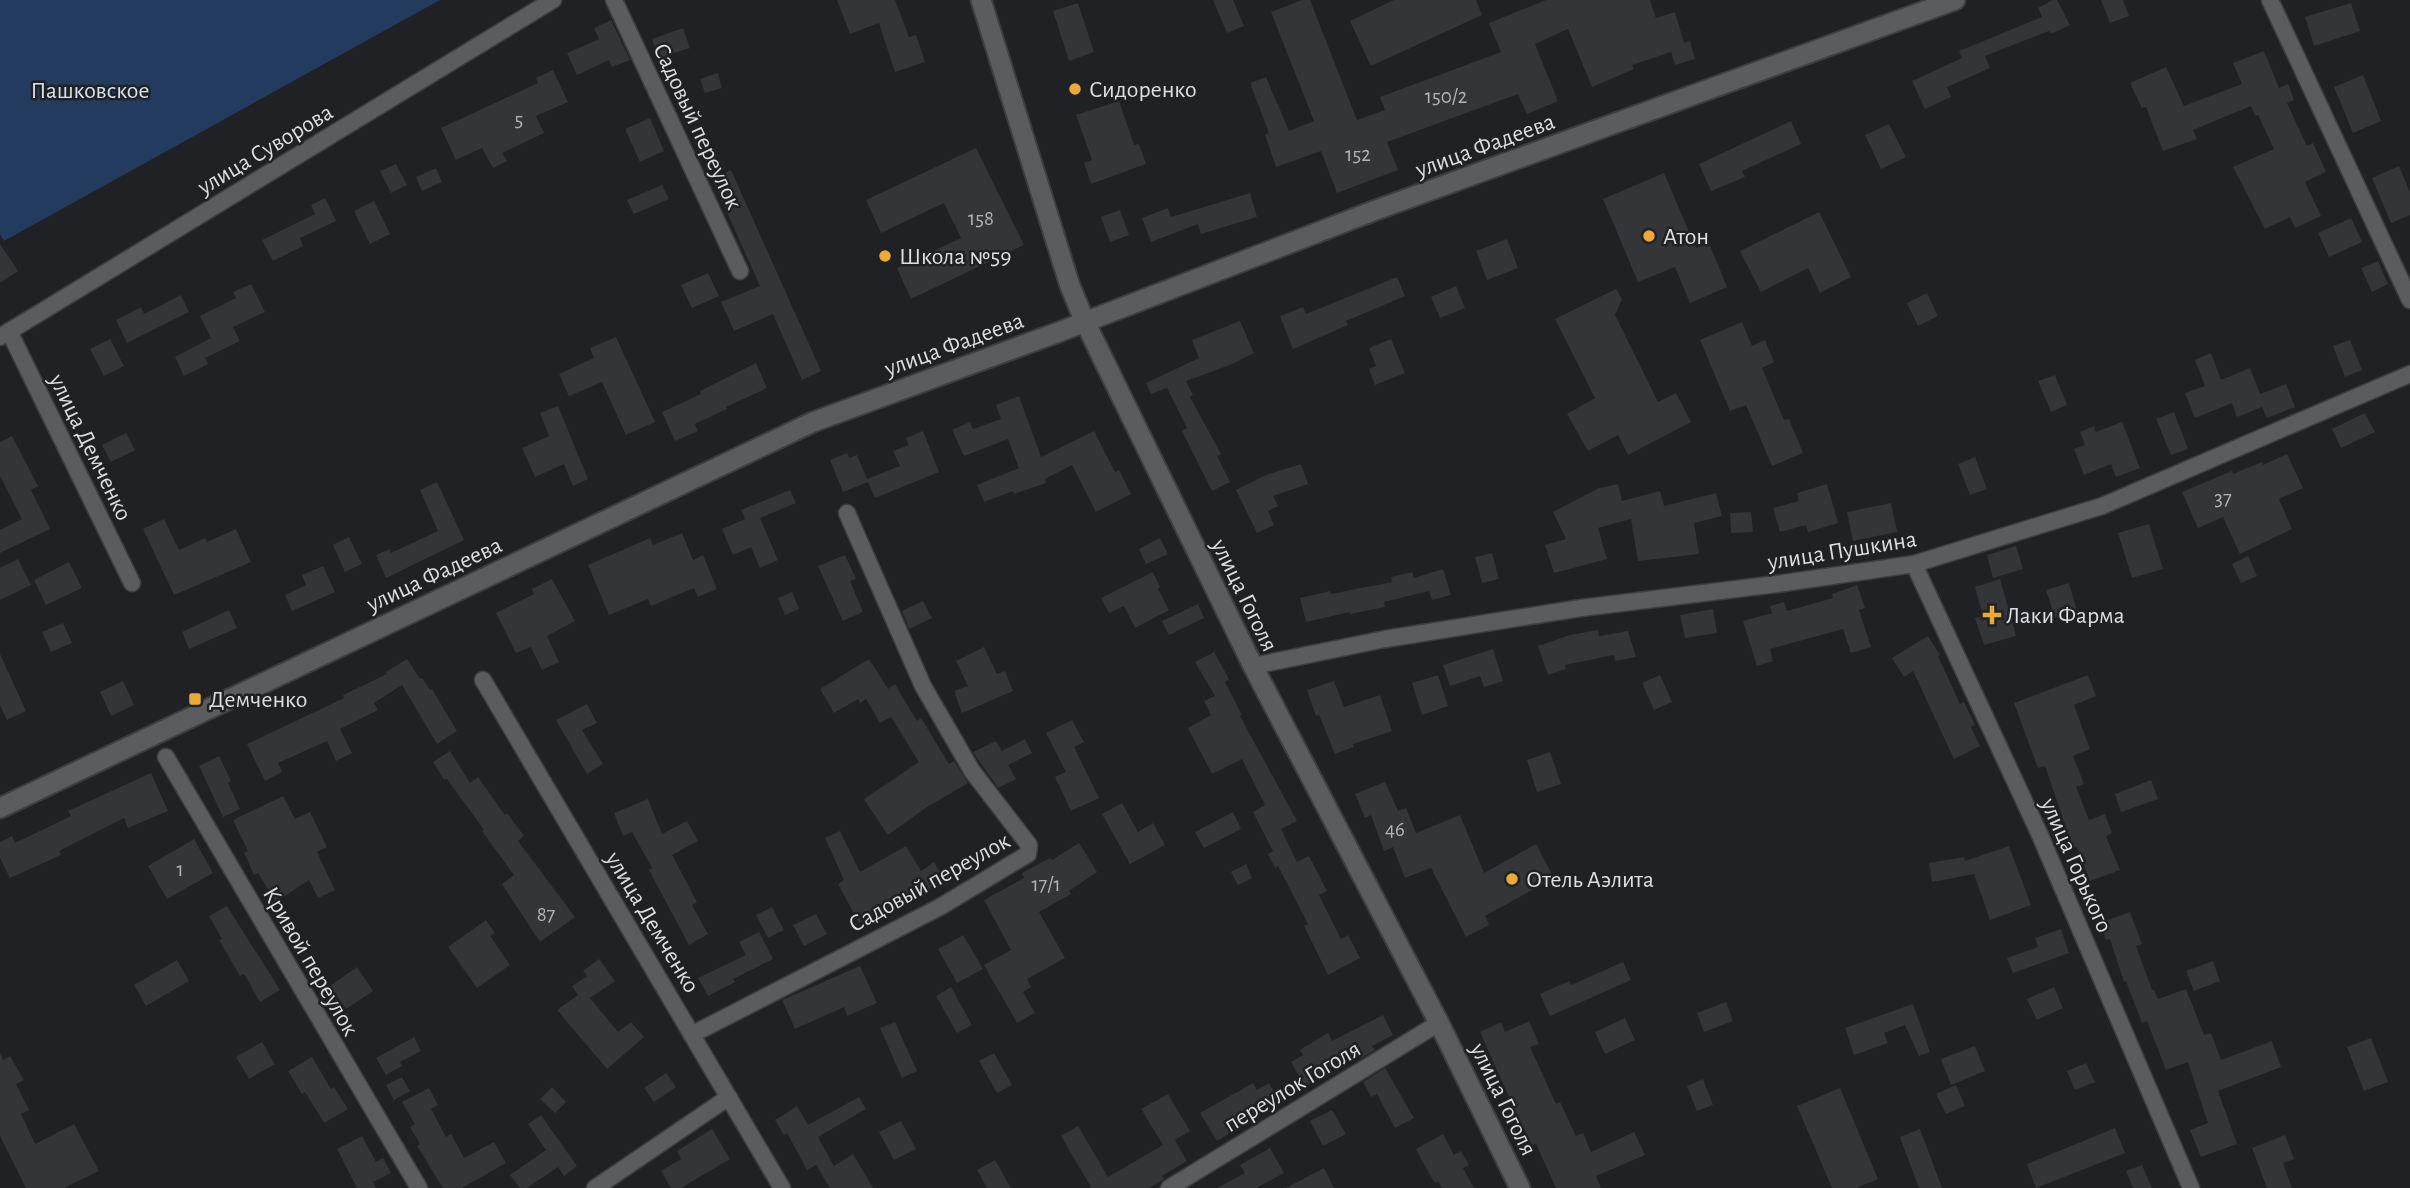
<svg xmlns="http://www.w3.org/2000/svg" width="2410" height="1188" font-family="'Alegreya Sans',sans-serif">
<style>
.green{fill:#223b5f}
.building{fill:#333539}
.lines{fill:none;stroke-linecap:round;stroke-linejoin:round}
.minor-casing{stroke:#3c3e41;stroke-width:19}
.tertiary-casing{stroke:#3c3e41;stroke-width:23}
.secondary-casing{stroke:#3c3e41;stroke-width:23}
.minor{stroke:#5a5c60;stroke-width:16}
.tertiary{stroke:#5a5c60;stroke-width:19}
.secondary{stroke:#5a5c60;stroke-width:19}
.poi-dot{fill:#e9aa38;stroke:#1f2124;stroke-width:2.5}
.labels{text-anchor:middle;stroke-width:5;stroke-linejoin:round;paint-order:stroke}
.number-label{font-size:21px;fill:#b2b4b7}
.poi-label{font-size:24px;fill:#dddee1;stroke:#1f2124;text-anchor:start}
.park-label{font-size:24px;fill:#d5e0f0;stroke:#1f2124}
.street-label{font-size:24px;fill:#dddee1;stroke:#1f2124}
</style>
<rect width="100%" height="100%" fill="#1f2124"/>
<path class="green" d="M0,0H440L4,241L0,234Z"/>
<path class="building" d="M837,0H895L909,37L916,35L925,62L895,72L879,23L850,34Z
M1213,0H1233L1244,26L1227,33Z
M1302,0H1310L1357,120L1385,110L1380,97L1501,52L1489,23L1546,0H1650L1656,18L1675,12L1684,43L1690,41L1695,59L1675,65L1671,52L1632,65L1634,69L1592,87L1568,29L1535,44L1558,101L1527,114L1518,94L1387,142L1398,170L1337,193L1321,151L1276,167L1265,135L1269,133L1250,83L1266,77L1289,131L1314,121L1271,12Z
M1394,0H1476L1482,15L1371,66L1350,21Z
M2053,0H2057L2070,25L2051,34L2049,31L1985,56L1990,68L1947,87L1951,97L1925,109L1912,81L1962,58L1959,51L2042,17L2038,8Z
M2101,0H2123L2129,16L2110,23Z
M1078,3L1094,52L1069,61L1053,11Z
M2351,3L2360,31L2314,46L2305,17Z
M611,20L630,60L612,67L609,60L577,75L567,53L599,39L594,28Z
M683,28L690,48L659,58L652,39Z
M2264,51L2279,88L2288,84L2294,100L2287,103L2307,146L2313,143L2326,172L2305,182L2321,216L2295,228L2290,217L2265,229L2233,167L2274,149L2258,115L2255,116L2251,106L2193,130L2197,139L2163,151L2146,107L2142,108L2130,83L2166,67L2184,106L2242,84L2233,63Z
M553,70L568,102L536,116L544,133L502,153L507,161L493,168L482,148L456,160L441,128L538,83L536,78Z
M718,73L722,88L705,93L700,79Z
M2363,75L2381,121L2353,133L2334,87Z
M1119,101L1134,145L1139,144L1146,164L1091,184L1084,163L1092,160L1076,115Z
M650,118L664,151L640,162L625,129Z
M1791,121L1801,144L1742,171L1745,177L1711,191L1699,164Z
M1889,124L1906,157L1881,169L1865,135Z
M976,148L1024,245L911,299L897,268L961,238L944,203L881,233L866,200Z
M396,164L407,185L391,193L380,171Z
M2399,166L2410,192V215L2391,223L2372,178Z
M436,168L442,182L422,191L416,177Z
M731,170L821,371L802,380L773,314L734,331L721,302L760,286L712,179Z
M1664,173L1696,248L1709,243L1727,287L1690,303L1675,267L1638,282L1603,199Z
M662,185L669,199L634,214L627,200Z
M1250,193L1257,217L1201,234L1198,224L1151,242L1142,218L1168,208L1171,217Z
M325,198L336,221L300,238L303,246L273,261L262,240L315,214L311,205Z
M374,201L390,234L370,244L354,211Z
M1120,210L1129,235L1110,242L1101,217Z
M1819,212L1851,277L1820,293L1808,268L1761,292L1740,251Z
M2351,218L2362,242L2329,257L2318,233Z
M1507,239L1518,268L1487,280L1476,251Z
M0,244L18,271L0,283Z
M2378,261L2388,284L2372,292L2361,268Z
M708,273L719,296L692,308L681,285Z
M1397,277L1405,296L1346,321L1348,325L1293,349L1280,316L1303,307L1306,314Z
M251,284L265,312L233,327L240,341L205,358L208,364L184,376L175,357L211,338L200,316L236,298L233,292Z
M1456,286L1465,308L1440,318L1431,297Z
M1616,289L1622,299L1615,315L1658,402L1676,393L1691,422L1628,455L1618,435L1588,451L1567,414L1595,398L1555,319Z
M1927,293L1938,316L1918,326L1907,303Z
M181,295L189,312L127,343L116,320L141,307L144,314Z
M1240,321L1254,353L1230,365L1186,381L1193,395L1190,397L1221,454L1217,456L1230,482L1212,491L1182,431L1187,428L1167,388L1151,394L1146,383L1199,358L1192,340Z
M1742,322L1752,346L1765,340L1774,362L1762,368L1784,420L1789,419L1803,453L1772,466L1746,405L1730,411L1700,340Z
M616,337L655,422L626,435L602,382L569,396L559,374L594,358L590,348Z
M110,339L124,366L104,376L90,349Z
M1391,339L1405,373L1375,385L1369,369L1376,366L1369,348Z
M2350,340L2362,370L2345,377L2333,346Z
M2211,353L2221,380L2250,368L2260,394L2286,384L2295,407L2267,418L2262,407L2237,417L2232,403L2195,418L2185,393L2205,386L2195,360Z
M756,363L767,388L726,407L727,409L695,424L698,431L675,441L662,412L701,394L700,391Z
M2055,375L2067,405L2051,412L2038,381Z
M1019,396L1041,457L1094,431L1115,472L1119,470L1131,494L1096,512L1072,465L1045,479L1046,483L1014,494L1013,491L984,502L977,485L1019,468L1008,439L964,456L952,430L970,422L973,429L1001,419L996,405Z
M558,406L588,479L573,486L564,464L535,477L522,448L549,436L540,413Z
M2174,412L2188,449L2171,455L2156,419Z
M2365,413L2375,432L2341,448L2332,429Z
M2122,422L2140,468L2116,477L2111,464L2084,475L2074,449L2085,445L2080,432L2094,426L2096,432Z
M923,431L939,472L875,498L868,482L843,492L830,460L847,453L849,458L857,455L867,479L900,466L893,451L909,445L906,438Z
M126,433L135,450L111,462L102,445Z
M12,436L38,486L31,490L50,529L0,553V530L22,519L0,476V442Z
M2287,454L2303,488L2279,499L2292,529L2240,554L2223,517L2198,528L2182,492L2232,471L2233,474L2262,462L2263,465Z
M1975,457L1987,489L1970,495L1958,464Z
M1301,464L1308,484L1273,496L1278,506L1268,511L1274,525L1257,533L1236,490L1266,475Z
M437,482L464,540L386,578L376,555L390,549L391,553L438,531L420,490Z
M1618,484L1622,501L1660,491L1664,506L1716,493L1722,516L1694,523L1699,554L1638,561L1631,519L1598,528L1607,559L1554,573L1545,545L1566,539L1553,512L1599,488Z
M1827,484L1838,523L1808,532L1806,525L1780,532L1773,508L1799,501L1797,493Z
M790,490L796,503L760,518L778,560L760,568L751,547L733,555L722,529L745,519L741,510Z
M1891,503L1897,532L1853,541L1847,512Z
M1751,512L1753,532L1731,533L1730,513Z
M164,519L179,550L205,538L207,542L236,529L251,562L174,595L143,529Z
M2149,524L2163,569L2132,578L2118,533Z
M682,533L693,560L703,555L717,589L698,597L694,588L651,606L648,599L609,615L588,565L650,538L653,545Z
M349,537L362,564L345,572L333,545Z
M1160,538L1168,554L1146,564L1139,549Z
M2016,546L2023,569L1993,578L1987,555Z
M1492,553L1499,579L1482,583L1475,557Z
M845,555L856,579L850,581L863,612L843,621L818,566Z
M2248,556L2257,576L2241,583L2232,564Z
M18,559L31,585L0,600V568Z
M69,562L82,588L46,605L34,580Z
M323,566L335,592L292,611L285,595L306,585L302,575Z
M1443,569L1451,595L1432,600L1429,591L1384,602L1385,607L1350,614V612L1306,622L1300,598L1330,591L1331,594L1392,582L1391,577L1412,572L1414,578Z
M1153,572L1160,587L1158,589L1169,610L1135,628L1124,606L1109,613L1101,598Z
M552,579L575,621L547,636L559,662L542,670L531,647L516,653L496,613L534,594L532,589Z
M2000,579L2016,636L1984,645L1975,618L1983,616L1975,587Z
M2069,583L2077,611L2055,618L2046,590Z
M1857,585L1865,608L1859,610L1871,647L1851,653L1843,629L1770,649L1773,661L1757,666L1743,621L1772,613L1770,606L1784,602L1787,611L1833,598L1832,594Z
M792,592L799,609L785,615L778,598Z
M923,601L932,618L909,629L902,611Z
M1198,604L1204,618L1169,635L1162,621Z
M1713,609L1717,633L1685,638L1680,615Z
M229,610L237,628L189,649L182,632Z
M63,623L72,643L51,652L42,632Z
M1598,630L1599,636L1628,631L1636,657L1615,661L1614,655L1565,665L1566,669L1548,675L1538,646L1570,635Z
M1928,636L1940,655L1938,656L1960,704L1964,702L1975,725L1971,727L1980,746L1954,759L1913,671L1904,677L1892,658Z
M984,647L997,674L1005,671L1013,691L962,713L954,691L968,686L956,661Z
M1493,649L1503,681L1484,687L1480,676L1450,686L1443,665Z
M1214,652L1229,679L1225,682L1242,715L1240,716L1297,821L1281,829L1297,862L1309,856L1327,891L1319,895L1341,939L1348,935L1360,958L1328,975L1304,926L1308,924L1278,866L1275,868L1268,854L1273,851L1253,812L1265,805L1242,759L1212,774L1188,728L1211,715L1204,701L1215,696L1195,662Z
M0,654L26,711L7,720L0,705Z
M407,659L420,679L422,678L430,690L432,689L457,731L437,744L402,685L374,703L378,710L340,729L352,753L336,761L327,741L278,763L282,772L265,781L247,744L344,698L343,695L387,674L386,672Z
M869,659L888,689L895,684L917,721L921,718L949,764L954,761L968,783L927,807L888,835L864,799L919,762L891,717L880,723L866,699L860,703L858,699L834,713L820,689Z
M1438,675L1448,706L1422,715L1412,683Z
M1660,675L1672,702L1654,710L1642,683Z
M2088,675L2096,696L2074,705L2090,749L2073,756L2084,784L2076,787L2089,820L2105,814L2112,833L2106,836L2120,870L2090,881L2077,847L2073,848L2045,766L2038,768L2014,703Z
M123,681L134,705L111,716L100,692Z
M1334,681L1344,707L1380,695L1392,731L1353,744L1354,747L1335,754L1319,715L1316,716L1307,690Z
M587,704L597,723L582,730L603,764L587,774L556,720Z
M1072,720L1084,742L1074,747L1099,798L1071,811L1055,777L1066,772L1046,733Z
M1025,739L1032,753L1008,765L1016,779L998,788L973,752L996,741L1002,751Z
M450,751L470,783L478,777L505,815L507,813L524,836L518,841L575,917L540,942L502,884L514,875L482,831L484,830L447,779L444,780L433,762Z
M1550,752L1561,784L1537,792L1527,760Z
M219,756L231,781L228,783L240,809L223,817L199,766Z
M151,773L168,811L128,828L124,818L59,851L61,855L10,878L0,858V842L12,836L15,843L71,816L68,811Z
M2151,780L2158,799L2121,812L2115,794Z
M1385,782L1398,811L1406,808L1416,833L1460,815L1484,873L1536,844L1554,878L1485,916L1489,925L1466,937L1431,868L1405,878L1393,847L1384,851L1371,815L1365,818L1355,794Z
M283,796L295,819L310,812L327,847L317,852L335,890L318,898L309,880L276,902L258,873L254,875L244,853L248,851L233,820Z
M648,799L662,834L687,821L698,841L672,855L697,902L692,905L708,934L689,945L649,870L652,868L632,832L623,836L614,813Z
M1122,803L1138,832L1153,823L1165,845L1130,864L1102,814Z
M1233,812L1241,829L1204,848L1195,832Z
M840,831L860,872L906,846L921,871L934,862L945,880L897,907L895,904L859,923L838,884L844,880L825,838Z
M194,839L213,873L167,899L148,866Z
M1079,843L1097,872L1069,891L1071,894L1039,912L1065,958L1027,979L1031,987L1023,992L1035,1013L1017,1023L984,965L1011,950L984,900L1024,878L1022,873L1050,858L1052,860Z
M2009,846L2031,905L1990,920L1974,874L1932,882L1929,863L1964,857L1965,861Z
M1246,864L1252,878L1238,885L1231,872Z
M227,906L280,990L260,1002L244,974L240,976L219,940L222,939L209,916Z
M772,907L784,930L768,938L756,915Z
M2130,912L2142,944L2136,946L2152,990H2154L2158,999L2186,989L2204,1035L2211,1033L2221,1060L2272,1041L2281,1067L2218,1091L2237,1144L2201,1157L2190,1130L2208,1123L2188,1062L2166,1070L2147,1021L2142,1023L2126,981L2124,982L2110,939L2106,940L2100,923Z
M816,914L827,934L804,946L793,925Z
M486,920L495,933L490,936L510,965L477,988L448,947Z
M2061,929L2069,953L2013,973L2007,958L2038,947L2035,938Z
M759,932L773,959L733,979L735,982L708,996L698,978L746,955L739,942Z
M963,935L983,969L957,983L938,949Z
M599,959L615,981L590,998L618,1032L631,1022L644,1037L607,1069L557,1010L578,995L572,986L587,976L583,971Z
M177,960L189,981L146,1006L134,985Z
M2213,961L2220,981L2194,991L2186,971Z
M1623,962L1631,980L1550,1016L1540,994L1569,981L1571,985Z
M860,966L877,1003L847,1016L844,1007L795,1029L782,1000Z
M357,967L373,991L346,1009L330,986Z
M951,987L972,1025L957,1033L936,996Z
M2054,987L2063,1008L2037,1020L2027,999Z
M1726,1002L1733,1021L1704,1032L1697,1013Z
M1913,1004L1930,1052L1919,1056L1905,1025L1884,1033L1888,1043L1854,1055L1845,1028Z
M1383,1015L1393,1035L1372,1046L1375,1050L1361,1058L1355,1047L1323,1066L1327,1073L1305,1086L1291,1062L1303,1055L1300,1050L1328,1033L1332,1041Z
M1625,1018L1635,1040L1605,1054L1595,1032Z
M1529,1021L1539,1044L1530,1047L1556,1104L1560,1102L1576,1136L1583,1133L1591,1152L1634,1132L1645,1155L1596,1176L1601,1188H1556L1536,1144L1532,1145L1514,1108L1480,1032L1501,1022L1505,1032Z
M895,1022L917,1071L902,1078L880,1028Z
M414,1037L421,1051L400,1062L402,1066L386,1075L376,1058Z
M2371,1038L2388,1082L2364,1091L2347,1047Z
M262,1042L275,1064L249,1079L236,1057Z
M1975,1046L1985,1071L1951,1085L1941,1059Z
M0,1053L3,1060L10,1056L24,1080L16,1084L29,1110L21,1114L35,1144L74,1124L99,1171L64,1188H26L0,1136Z
M994,1053L1012,1085L997,1093L979,1061Z
M312,1057L331,1089L334,1087L348,1109L324,1123L305,1092L302,1094L288,1071Z
M2086,1063L2095,1082L2075,1090L2067,1071Z
M1385,1068L1414,1118L1395,1128L1377,1094L1371,1097L1363,1082Z
M666,1073L676,1087L654,1102L644,1088Z
M402,1077L410,1091L394,1100L386,1085Z
M1703,1079L1713,1105L1697,1111L1687,1086Z
M1253,1083L1257,1090L1269,1083L1280,1102L1217,1141L1200,1113Z
M1956,1085L1965,1106L1946,1114L1936,1094Z
M552,1087L566,1102L555,1113L540,1099Z
M429,1088L438,1105L431,1109L446,1137L451,1134L464,1158L494,1142L506,1163L462,1188H443L417,1146L420,1144L410,1127L415,1124L402,1102Z
M1840,1088L1878,1179L1856,1188H1832L1797,1106Z
M1168,1094L1190,1131L1175,1140L1187,1161L1162,1176L1164,1179L1149,1188H1089L1091,1187L1061,1136L1078,1126L1108,1177L1163,1145L1141,1109Z
M859,1097L866,1109L818,1137L834,1166L853,1154L873,1188H830L816,1165L807,1170L787,1133L784,1135L775,1120L797,1106L808,1125Z
M1332,1110L1346,1134L1323,1146L1310,1121Z
M541,1115L577,1166L564,1176L558,1167L527,1188H520L510,1175L546,1150L528,1124Z
M901,1121L916,1149L894,1160L879,1132Z
M2115,1128L2125,1153L2036,1188L2027,1164Z
M712,1129L730,1159L681,1188H671L661,1171L681,1159L677,1151Z
M1920,1129L1942,1188H1919L1900,1137Z
M1443,1134L1454,1155L1461,1151L1469,1165L1463,1168L1474,1188H1442L1438,1181L1435,1183L1426,1168L1416,1149Z
M2285,1135L2294,1159L2283,1163L2292,1188H2267L2252,1148Z
M362,1136L376,1162L383,1158L391,1173L373,1182L376,1188H357L337,1149Z
M1270,1148L1284,1173L1256,1188H1217L1245,1173L1240,1165Z
M995,1160L1011,1188H987L977,1170Z
M2142,1165L2152,1188H2133L2126,1171Z
M1324,1168L1334,1188H1286Z"/>
<g class="lines">
<defs>
<path id="minor" d="M614,0L740,271
M2270,0L2410,300
M9,331L132,583
M0,337L553,0
M1914,564L2039,833L2191,1188
M1253,666L1385,639L1581,608L1777,584L1914,564L2102,506L2410,374
M483,680L782,1188
M166,757L419,1188
M693,1034L940,907L1028,854L1029,845L972,771L923,686L847,513
M595,1188L729,1097
M1169,1188L1439,1023"/>
<path id="tertiary" d="M981,0L1070,286L1085,322"/>
<path id="secondary" d="M1085,322L1253,666L1439,1023L1520,1188
M0,808L813,422L1059,332L1376,210L1955,0"/>
</defs>
<use href="#minor" class="minor-casing"/>
<use href="#tertiary" class="tertiary-casing"/>
<use href="#secondary" class="secondary-casing"/>
<use href="#minor" class="minor"/>
<use href="#tertiary" class="tertiary"/>
<use href="#secondary" class="secondary"/>
</g>
<g class="poi-dot">
<circle cx="1075" cy="89" r="7"/>
<circle cx="1649" cy="236" r="7"/>
<circle cx="885" cy="256" r="7"/>
<path d="M1988.5 604.5h7v7h7v7h-7v7h-7v-7h-7v-7h7z"/>
<rect x="188" y="692" width="14" height="14" rx="3.5"/>
<circle cx="1512" cy="879" r="7"/>
</g>
<g class="labels">
<g class="number-label">
<text x="1446" y="103">150/2</text>
<text x="519" y="126">5</text>
<text x="1358" y="161">152</text>
<text x="981" y="225">158</text>
<text x="2223" y="505">37</text>
<text x="1395" y="836">46</text>
<text x="180" y="876">1</text>
<text x="1046" y="891">17/1</text>
<text x="546" y="921">87</text>
</g>
<g class="poi-label">
<text x="1089" y="97">Сидоренко</text>
<text x="1663" y="244">Атон</text>
<text x="899" y="264">Школа №59</text>
<text x="2006" y="623">Лаки Фарма</text>
<text x="209" y="707">Демченко</text>
<text x="1526" y="887">Отель Аэлита</text>
</g>
<g class="park-label">
<text x="90" y="98">Пашковское</text>
</g>
<g class="street-label">
<text transform="translate(698 126) rotate(65)" y="8">Садовый переулок</text>
<text transform="translate(1485 145) rotate(-20)" y="8">улица Фадеева</text>
<text transform="translate(265 149) rotate(-31)" y="8">улица Суворова</text>
<text transform="translate(954 344) rotate(-20)" y="8">улица Фадеева</text>
<text transform="translate(91 447) rotate(64)" y="8">улица Демченко</text>
<text transform="translate(1842 550) rotate(-9)" y="8">улица Пушкина</text>
<text transform="translate(434 574) rotate(-25)" y="8">улица Фадеева</text>
<text transform="translate(1245 595) rotate(64)" y="8">улица Гоголя</text>
<text transform="translate(2077 865) rotate(66)" y="8">улица Горького</text>
<text transform="translate(929 882) rotate(-29)" y="8">Садовый переулок</text>
<text transform="translate(653 922) rotate(59)" y="8">улица Демченко</text>
<text transform="translate(311 961) rotate(60)" y="8">Кривой переулок</text>
<text transform="translate(1292 1086) rotate(-31)" y="8">переулок Гоголя</text>
<text transform="translate(1504 1099) rotate(64)" y="8">улица Гоголя</text>
</g>
</g>
</svg>
